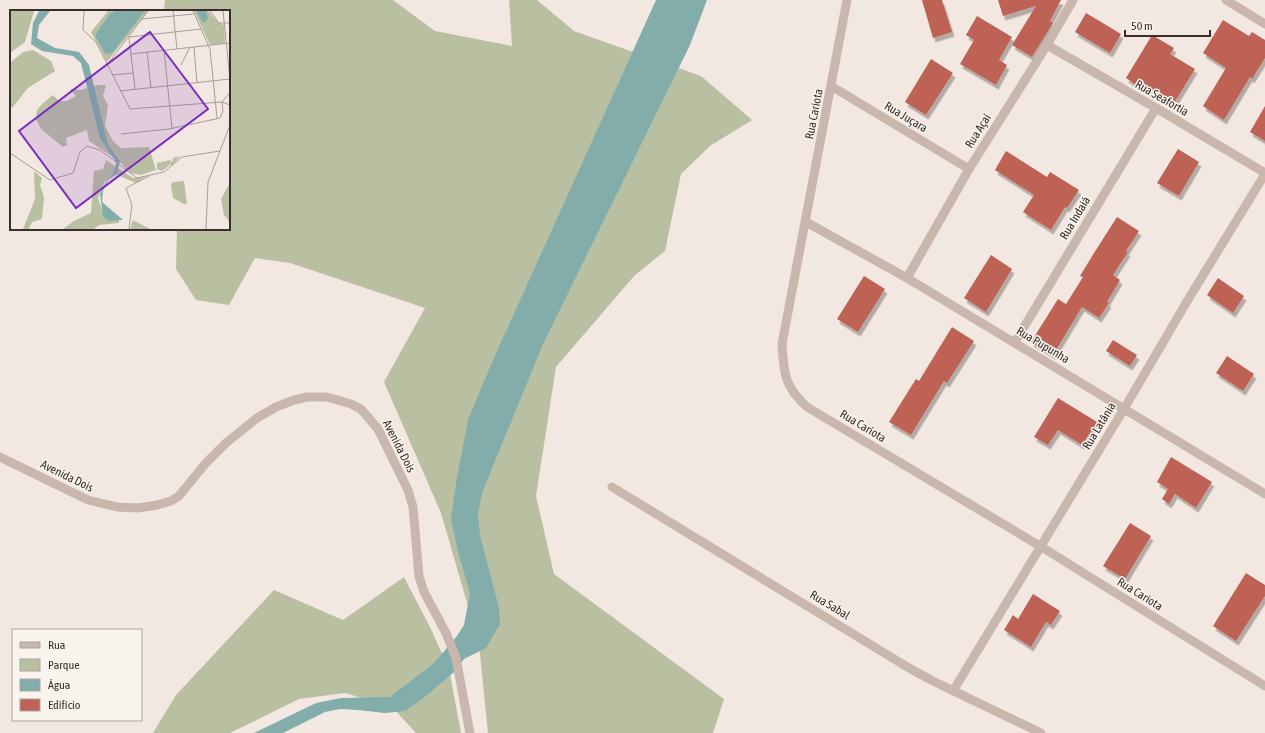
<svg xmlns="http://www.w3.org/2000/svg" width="1265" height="733" font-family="'Asap Condensed',sans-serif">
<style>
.green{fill:#b9c0a2}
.water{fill:#82adaa}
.building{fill:#bd6254;filter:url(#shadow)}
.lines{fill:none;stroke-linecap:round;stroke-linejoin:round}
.minor{stroke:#c9b7ad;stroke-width:9}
.labels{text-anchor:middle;stroke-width:3;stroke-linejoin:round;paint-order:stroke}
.street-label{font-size:12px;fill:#382e2b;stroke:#f9f3ed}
.inset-road{fill:none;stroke:#a89e98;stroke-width:1}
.view{fill:#7b2cbf;fill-opacity:0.15;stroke:#7b2cbf;stroke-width:2}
.inset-edge{fill:none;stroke:#382e2b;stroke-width:2}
</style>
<defs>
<filter id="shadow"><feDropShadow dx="2.5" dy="4.5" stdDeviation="0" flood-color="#0004"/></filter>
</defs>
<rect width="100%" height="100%" fill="#f2e8e1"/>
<path class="green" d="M165,0H393L435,31L512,46L509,0H537L574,31L701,76L752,120L710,146L681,174L665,251L635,275L556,367L536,496L554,574L724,699L713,733H488L479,644L441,513L384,382L425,308L290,263L255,258L229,305L196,300L176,269L177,229H229V11H164Z
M404,577L430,627L449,669L461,733H416L392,707L345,693L299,699L230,733H153L176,695L274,590L343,620Z"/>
<path class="water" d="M656,0H707L690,45L543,344L482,493L478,514L480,535L499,608L500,624L486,648L464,659L453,673L421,700L405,711L385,713L358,710L340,709L325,712L283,733H254L316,703L341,698L390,697L434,663L457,636L464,625L470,593L458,552L451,519L456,483L468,420L493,360Z"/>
<path class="building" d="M922,0H942L952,32L933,38Z
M998,0H1061L1050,21L1053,23L1032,57L1012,45L1036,6L1003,16Z
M1086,13L1121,34L1110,53L1075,32Z
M977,16L1012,37L999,60L1007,65L996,85L960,64L974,40L966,35Z
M1223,20L1249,36L1252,32L1265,40V58L1252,79L1250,77L1224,120L1203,106L1226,68L1203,53Z
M1152,35L1174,48L1170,54L1195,69L1174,103L1149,88L1147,92L1126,78Z
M931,59L953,73L926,115L905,102Z
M1265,106V141L1250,132Z
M1178,149L1199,162L1179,196L1157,183Z
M1006,151L1047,177L1050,172L1079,190L1067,208L1065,207L1051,230L1023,212L1034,195L995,170Z
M1117,217L1139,231L1126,251L1128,252L1113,275L1120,280L1107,302L1109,303L1099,318L1082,307L1053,355L1031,342L1058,299L1066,304L1083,277L1080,276L1094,253Z
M991,255L1012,269L986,312L964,298Z
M864,276L885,289L858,332L837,319Z
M1218,278L1244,296L1233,313L1207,295Z
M952,327L974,341L947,383L944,381L911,435L889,422L916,379L919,381Z
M1113,340L1137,355L1130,366L1106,351Z
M1227,356L1254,374L1243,391L1216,373Z
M1058,398L1097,422L1082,445L1058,430L1048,445L1034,437Z
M1171,457L1212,482L1196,508L1175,494L1169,504L1162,499L1168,489L1157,482Z
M1130,523L1151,536L1125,579L1103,566Z
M1246,573L1265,585V596L1236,641L1213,626Z
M1033,594L1060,611L1051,625L1046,622L1031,647L1004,630L1013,615L1018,619Z"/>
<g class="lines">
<path class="minor" d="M847,0L782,344C784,374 784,386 807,407L1040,546L1265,686
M1226,0L1265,24
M1047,45L1156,108L1265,173
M831,86L969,169
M806,222L907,278L1265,494
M907,278L969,169L1047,45L1073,0
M1015,342L1156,108
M0,457L88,500L117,507L138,508L157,505L171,501L179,496L205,464L226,443L257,418L276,407L294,400L307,397H327L351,404L361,409L378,429L408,490L413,507L419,576L424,592L446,633L456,658L470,733
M612,487L909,668L931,680L1041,733
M953,691L1124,409L1186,303L1265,174"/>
</g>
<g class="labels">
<g class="street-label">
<text transform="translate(1162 98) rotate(30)" y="4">Rua Seafortia</text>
<text transform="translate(814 114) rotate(-79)" y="4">Rua Cariota</text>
<text transform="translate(906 117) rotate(31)" y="4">Rua Juçara</text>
<text transform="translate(978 131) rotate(-58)" y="4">Rua Açaí</text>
<text transform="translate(1075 218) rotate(-59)" y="4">Rua Indaiá</text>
<text transform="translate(1043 345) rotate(31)" y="4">Rua Pupunha</text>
<text transform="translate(863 426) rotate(31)" y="4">Rua Cariota</text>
<text transform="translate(1099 426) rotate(-59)" y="4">Rua Latânia</text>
<text transform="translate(399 446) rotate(63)" y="4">Avenida Dois</text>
<text transform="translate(67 476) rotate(26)" y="4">Avenida Dois</text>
<text transform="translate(1140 594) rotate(32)" y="4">Rua Cariota</text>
<text transform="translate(830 605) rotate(31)" y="4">Rua Sabal</text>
</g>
</g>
<g transform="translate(10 10)">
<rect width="220" height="220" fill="#f2e8e1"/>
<path d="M0,1H24L15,32L0,43ZM98,1H138L97,52L81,22ZM184,1H198L208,12L214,15L215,33L200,35ZM23,40L41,51L45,61L18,78L2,98L0,95V53L13,42ZM88,75H96L93,86L98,95L95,116L103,131L111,138L139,137L146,160L131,165L120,163L109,151L79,131L77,120L56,128L57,135L53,137L31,119L26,109L27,100L33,93L43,85L49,91H57L66,86L60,79L71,80ZM170,146L161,157V154L152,161L147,159V153L160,150L162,152L163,148ZM96,150L123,168L135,167L126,173L105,164L95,171L88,188L92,200L109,208V213L89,215L84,219H53L64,211L81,203L84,161L93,159ZM24,161L32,168L30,175L34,187L32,209L22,212L19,219H13L25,189ZM174,171L177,194H174L163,188L161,175L163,172ZM218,176H220V212L214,205L211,189ZM123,210L140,219H120Z" fill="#b9c0a2"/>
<path d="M29,1H40L29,15L27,28L45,38L69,42L79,55L98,135L110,151L107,164L98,170L93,181L92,192L113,210L99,211L93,206L90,184L97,170L104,163L106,152L90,128L71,53L63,46L32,41L21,34L23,13ZM105,1H135L102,43L98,44L94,42L85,25L100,4ZM186,1H196L198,9L193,13Z" fill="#82adaa"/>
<path class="inset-road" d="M74,1L73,20L86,32L120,99L212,92L220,95M163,1L167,39M183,1L200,39L207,108M200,1L209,13H220M213,1L220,69M132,9L184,4M184,37L187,73M154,40L162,119M137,42L141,78M121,44L220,33M97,55L138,1M171,55L180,37M102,65L123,63M125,79L119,27L191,19M110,81L220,69M111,124L159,119L210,108L213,101L212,92L220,82M0,143L40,170L63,163L70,142L77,136L90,140L127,168L154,162L172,147L210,141M119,219L122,195L116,178L139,166M196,219L198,172L220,115"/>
<path class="view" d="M140,22L198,99L66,198L9,121Z"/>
<rect width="220" height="220" class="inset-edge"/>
</g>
<rect x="12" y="629" width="130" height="92" fill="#f9f3ed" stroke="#aca49f"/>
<rect x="20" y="642" width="20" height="6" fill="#c9b7ad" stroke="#aca49f"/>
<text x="48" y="649" font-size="12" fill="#382e2b">Rua</text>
<rect x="20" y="659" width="20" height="12" fill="#b9c0a2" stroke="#aca49f"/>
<text x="48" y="669" font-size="12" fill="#382e2b">Parque</text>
<rect x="20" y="679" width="20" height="12" fill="#82adaa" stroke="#aca49f"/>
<text x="48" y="689" font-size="12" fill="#382e2b">Água</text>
<rect x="20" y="699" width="20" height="12" fill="#bd6254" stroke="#aca49f"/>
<text x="48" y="709" font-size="12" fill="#382e2b">Edifício</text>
<path d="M1125 30v6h85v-6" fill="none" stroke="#382e2b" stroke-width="2"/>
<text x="1131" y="30" font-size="12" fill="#382e2b" stroke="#f9f3ed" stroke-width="3" paint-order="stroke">50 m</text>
</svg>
